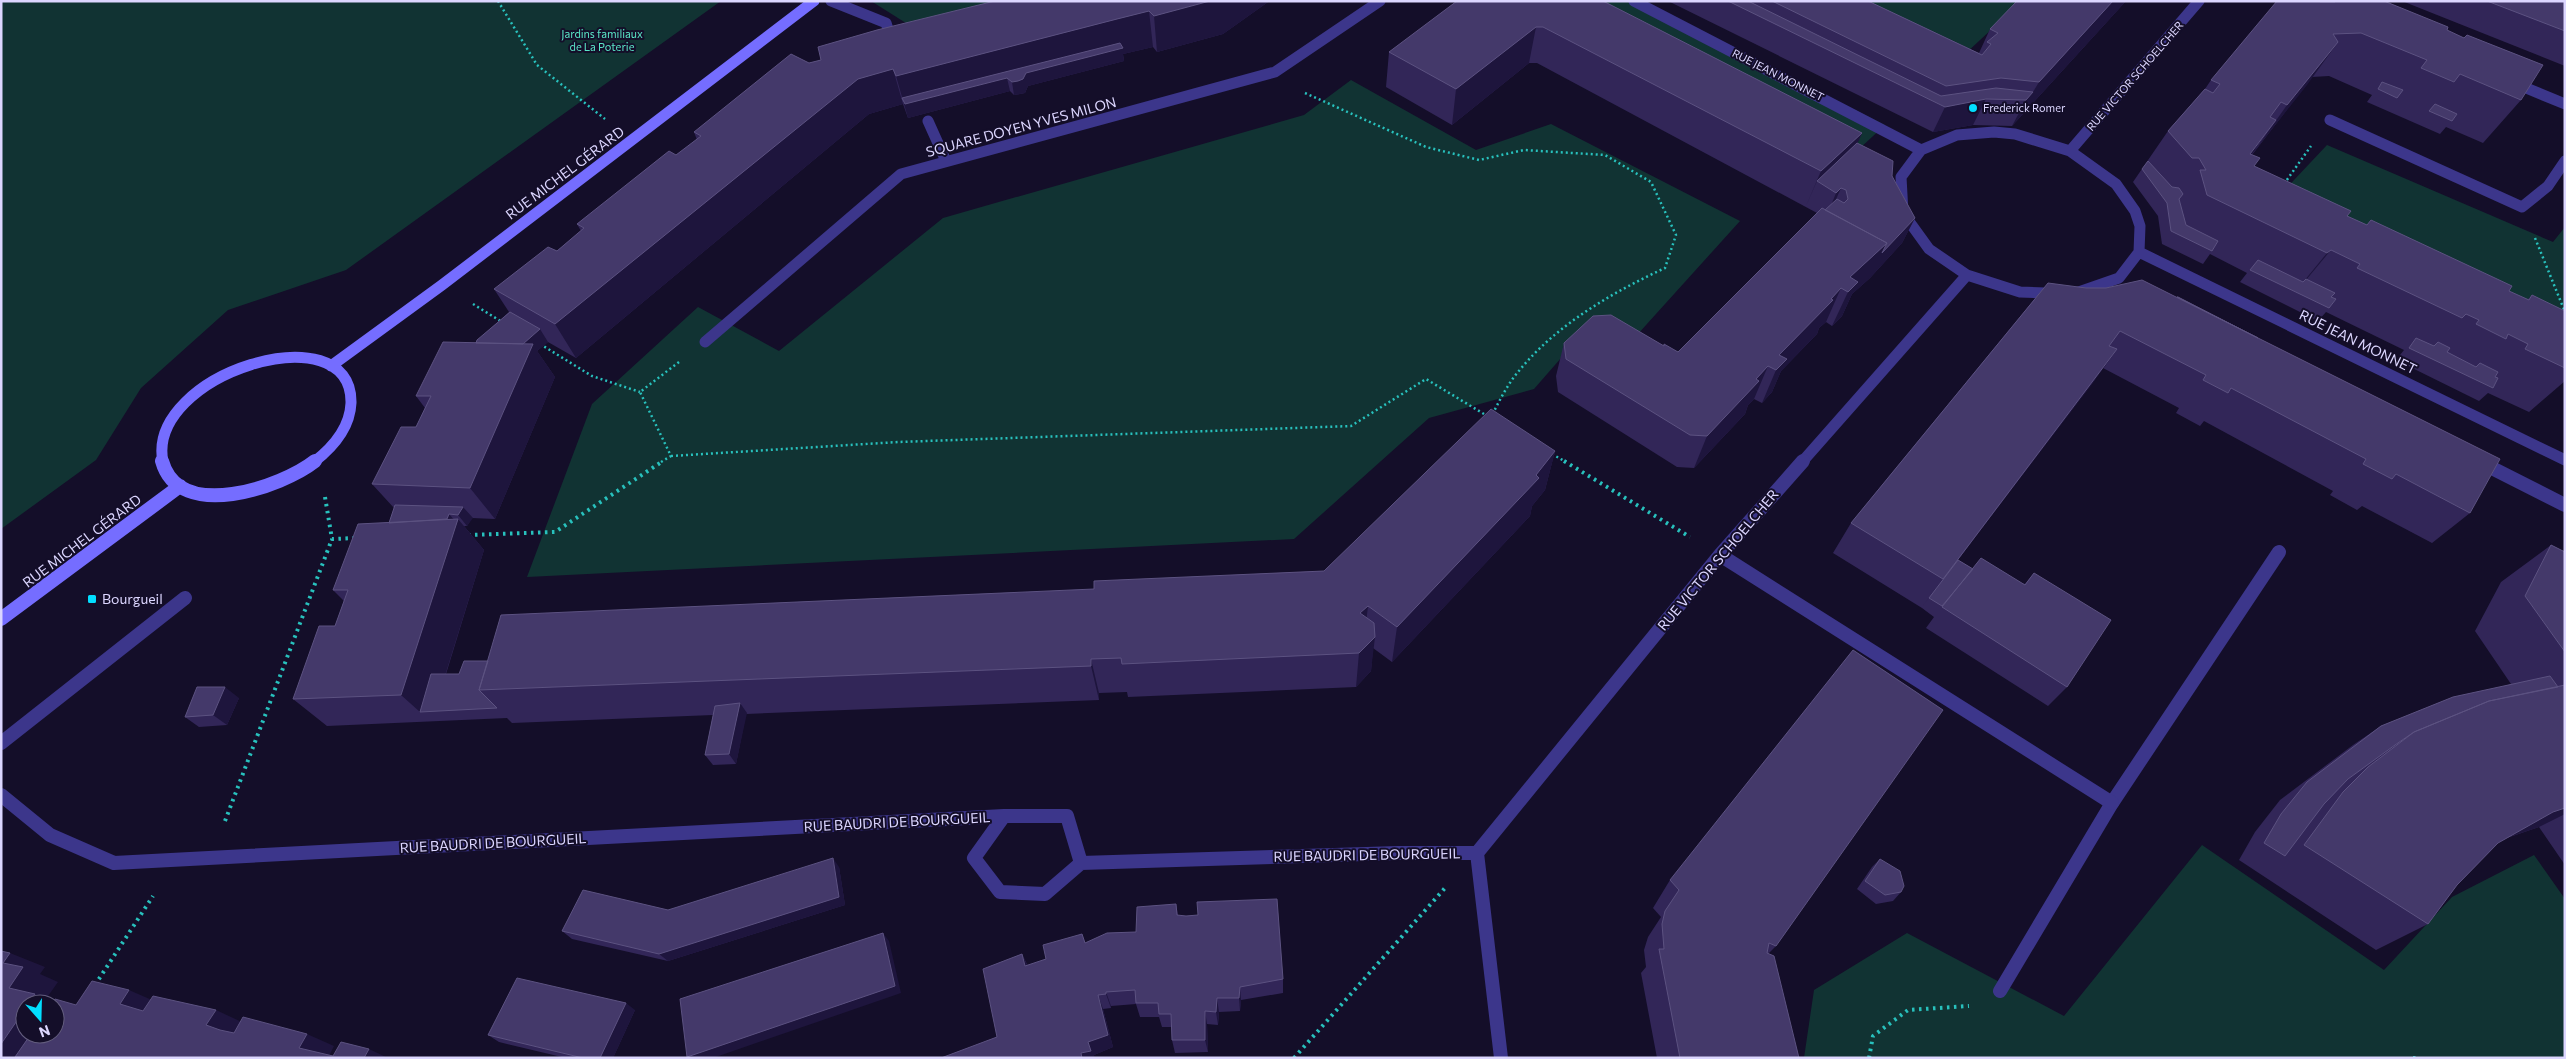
<svg xmlns="http://www.w3.org/2000/svg" width="2566" height="1059" font-family="Commissioner,sans-serif">
<style>
.green{fill:#133}
.lines{fill:none;stroke-linecap:round;stroke-linejoin:round}
.path-far1{stroke:#28c1bd;stroke-width:2.5;stroke-dasharray:2 3;stroke-linecap:butt}
.path{stroke:#28c1bd;stroke-width:4;stroke-dasharray:2.5 4.5;stroke-linecap:butt}
.lane-far1{stroke:#3c368b;stroke-width:11}
.lane{stroke:#3c368b;stroke-width:14}
.street-far1{stroke:#3c368b;stroke-width:11}
.street{stroke:#3c368b;stroke-width:14}
.secondary-far1{stroke:#756dff;stroke-width:11}
.secondary{stroke:#756dff;stroke-width:14}
.wall{fill:#322658}
.shaded-wall{fill:#1e153d}
.building{fill:#44396a;stroke:#5c5281}
.poi-dot{fill:#02deff;stroke:#140e29;stroke-width:2}
.labels{text-anchor:middle;stroke-width:4;stroke-linejoin:round;paint-order:stroke}
.far-park-label{font-size:11px;fill:#5ae7c8;stroke:#140e29}
.far-street-label{font-size:11px;fill:#dcd6ff;stroke:#140e29}
.far-poi-label{font-size:11px;fill:#dcd6ff;stroke:#140e29;text-anchor:start}
.street-label{font-size:14px;fill:#dcd6ff;stroke:#140e29}
.poi-label{font-size:14px;fill:#dcd6ff;stroke:#140e29;text-anchor:start}
</style>
<rect width="100%" height="100%" fill="#140e29"/>
<path class="green" d="M1,1H721L346,270L228,310L141,388L96,460L1,529Z
M871,1H1036L917,30Z
M1570,1H1638L1885,125L1859,149Z
M1858,1H2022L1965,54Z
M1351,80L1476,150L1551,124L1740,221L1637,335L1575,342L1534,389L1429,418L1294,539L527,577L592,404L698,307L779,351L943,218L1304,115Z
M2327,145L2553,242L2565,227V337L2276,199Z
M2202,845L2384,970L2452,897L2534,855L2565,899V1058H1804L1814,990L1907,933L2064,1016Z"/>
<g class="lines">
<path class="path-far1" d="M498,1L537,65L605,119
M1305,93L1426,147L1479,160L1524,150L1605,155L1651,182L1676,235L1665,268C1611,293 1556,325 1518,372C1507,385 1500,400 1492,415
M2284,184L2311,146
M2535,238L2565,312
M473,304L502,322
M540,344L592,376L640,392
M1552,454L1566,462
M671,456L898,442L1351,426L1426,379L1489,417
M661,462L671,456L640,392L679,362"/>
<path class="path" d="M1564,461L1690,537
M325,497L332,539L357,538
M468,535L555,532L663,461
M225,821L332,539
M95,985L153,896
M1294,1058L1445,888
M1869,1058L1873,1036L1908,1010L1969,1006
M2413,1058H2416"/>
<path class="lane-far1" d="M831,1L886,23L892,42
M2330,120L2522,207L2548,186L2565,161
M928,121L946,161"/>
<path class="lane" d="M1,743L185,598
M2000,991L2112,803L2279,552"/>
<path class="street-far1" d="M1634,1L1921,150
M2514,83L2565,104
M1994,132L2015,134L2070,151L2116,184L2135,211L2140,226L2139,252L2119,278L2073,294L2020,292L1967,275L1929,249L1903,213L1901,177L1921,150L1957,135Z
M2070,151L2199,1
M2139,252L2565,460
M705,342L901,174L1275,72L1380,1
M1802,462L1967,275"/>
<path class="street" d="M2480,462L2565,505
M1720,555L2112,803
M1,795L50,835L114,863L1004,816
M1004,816H1067L1081,863L1045,894L1000,892L974,858Z
M1477,853L1720,555L1803,461
M1081,863L1398,853H1477L1501,1058"/>
<path class="secondary-far1" d="M331,366L442,285L814,1
M163,462C145,374 353,310 351,403C350,428 332,448 314,462"/>
<path class="secondary" d="M162,461C179,523 282,487 315,461
M1,619L180,486"/>
</g>
<path class="wall" d="M1603,1L1862,133L1857,143L1892,176L1915,218L1902,243L1870,278L1852,294L1842,316L1832,326L1826,322L1819,328L1817,334L1781,371L1772,392L1762,403L1754,399L1748,405L1745,414L1694,468L1677,467L1558,392L1556,376L1564,343L1663,346L1678,352L1817,213L1537,63H1529L1452,125L1386,87L1389,52Z
M1668,1H1868L1979,53L1990,29L2126,1L2012,126L1973,125L1933,132Z
M2331,1H2384L2447,30L2521,100L2483,143L2446,127L2440,134L2367,102L2372,95L2329,76L2312,77L2252,155L2254,166L2347,216L2367,225L2371,220L2527,300L2532,295L2565,311V381L2529,412L2488,393L2479,401L2396,360L2404,350L2326,312L2318,321L2240,282L2247,273L2210,254L2203,264L2162,244L2158,216L2133,182L2168,131L2205,89L2211,80L2320,2H2330Z
M2402,1H2565V66Z
M1268,2L1223,34L1157,52L1153,47L1123,54L1124,61L1028,86L1025,93L1020,94L1014,95L1010,91L908,118L903,104L869,114L576,358L548,342L537,351L555,377L495,519L472,518L467,526H464L484,550L446,674H459L488,661L1094,589L1324,571L1555,451L1545,490L1532,506L1530,516L1392,662L1373,648L1371,671L1356,687L1128,697L1127,692L1099,693V700L746,714L736,764L713,765L705,755L713,715L512,723L507,718L327,726L293,699L335,626L344,601L333,590L389,523L394,508L372,484L416,427L425,408L416,396L509,312L494,289L557,251L581,231L577,224L676,155L697,140L694,132L809,63L821,60L877,30Z
M2048,283L2470,513L2432,543L2362,506L2357,510L2330,495L2333,491L2204,421L2200,426L2176,413L2179,408L2103,368L1958,560L1973,569L2025,584L2034,573L2067,687L2048,706L1926,628L1934,617L1922,608L1833,553L1851,523Z
M2551,545L2565,552V865L2539,827L2504,839L2498,843L2457,885L2428,924L2376,950L2239,860L2255,832L2280,800L2353,745L2381,726L2511,684L2475,631L2501,582Z
M239,698L227,725L199,727L185,717Z
M1880,859L1901,892L1893,901L1876,904L1857,889L1872,867Z
M839,867L845,905L668,961L572,939L562,931L668,910Z
M1670,880L1776,946L1768,954L1799,1058H1657L1641,973L1646,967L1644,950L1648,937L1661,917L1653,908Z
M1176,904L1178,915L1283,979V993L1241,1000L1240,1011L1219,1012L1218,1025L1207,1024L1208,1052L1175,1053L1172,1040V1027H1162L1159,1017H1140L1136,1004L1111,1006V1008L1103,1009L1113,1047L1094,1055L997,1037L1022,954L1028,966L1046,959L1082,934L1085,943L1136,932Z
M635,1010L613,1058H566L499,1042L488,1035Z"/>
<path class="shaded-wall" d="M1210,1H1268V2L1223,34L1157,52L1154,16Z
M2113,1H2126L2012,126L2026,100L2033,92L2039,82Z
M1149,11L1153,47L1123,54L1124,61L1028,86L1025,93L1014,95L1012,82L1007,78L1010,91L908,118L896,76Z
M1536,27L1529,63L1452,125L1456,89Z
M2338,42L2307,85L2245,163L2250,154L2276,120L2254,150L2258,146L2287,105Z
M893,69L903,104L869,114L576,358L555,324L858,79Z
M1986,99L1973,125L1933,132L1945,107Z
M1862,133L1847,168L1817,181L1806,206L1821,171Z
M1841,188L1830,213L1826,218L1836,193Z
M1915,218L1902,243L1870,278L1852,294L1842,316L1832,326L1848,292L1850,277Z
M2331,250L2296,292H2295L2327,253Z
M1841,288L1826,322L1819,328L1817,334L1781,371L1772,392L1762,403L1776,370L1779,355Z
M540,329L548,342L537,351L555,377L495,519L470,488L513,352Z
M2117,349L2093,383L1921,608L1943,579Z
M1768,366L1754,399L1748,405L1745,414L1694,468L1707,436Z
M1555,451L1545,490L1532,506L1530,516L1392,662L1397,627L1536,475Z
M463,507L473,518L467,526L458,515Z
M449,514L457,523L458,519L484,550L434,711L420,712L401,695L438,540Z
M1368,606L1364,641L1360,613Z
M1375,637L1371,671L1356,687L1359,653Z
M1091,659L1099,693V700L1091,666Z
M225,687L239,698L227,725L213,715Z
M740,703L747,713L736,764L729,754Z
M2565,808V814L2539,827L2497,841L2553,812Z
M833,858L839,867L845,905L668,961L659,954Z
M883,933L889,941L901,993L713,1058L687,1057Z
M10,953L45,967L40,974L58,982L46,999L69,1008L55,1004H28L9,988L3,963Z
M1022,954L1029,969L1025,966Z
M1240,987L1241,1000L1240,1011L1239,998Z
M129,990L161,1004L152,1018L120,1004Z
M1106,992L1111,1006V1008L1106,994Z
M1098,995L1103,1009L1113,1047L1094,1055L1095,1058H1082L1081,1053L1088,1042Z
M1217,998L1219,1012L1218,1025L1216,1012Z
M626,1003L635,1010L613,1058H600Z
M25,1009V1034H52L16,1058H1V1044Z
M216,1010L246,1024L237,1038L206,1025Z
M1205,1011L1207,1024L1208,1052L1205,1040Z
M307,1034L334,1046L328,1058L299,1048Z
M369,1049L388,1058H364Z"/>
<path class="building" d="M995,1H1210L1154,16L1149,11L1117,19L896,76L893,69L858,79L555,324L494,289L548,247L557,251L584,228L577,224L669,151L676,155L701,136L694,132L791,54L809,63L821,60L818,47L877,30Z
M1457,1H1603L1862,133L1821,171L1543,27H1536L1456,89L1389,52Z
M1728,1H1748L1941,96L1996,88L2033,92L2026,100L1986,99L1945,107Z
M1772,1H1868L1982,55L1991,44L1987,42L1998,33L1990,29L2017,1H2113L2039,82L2001,78L1946,86Z
M2277,1H2319L2320,2H2335V1H2384L2448,27L2447,30L2464,38L2467,35L2543,65L2521,100L2460,74L2454,82L2421,68L2427,60L2361,33L2333,34L2338,42L2287,105L2281,102L2270,117L2276,120L2250,154L2260,158L2254,166L2351,211L2347,216L2367,225L2371,220L2512,286L2509,291L2529,300L2532,295L2565,311V368L2525,349L2528,344L2508,334L2506,339L2476,324L2479,320L2466,314L2462,318L2357,268L2360,264L2331,250L2327,253L2207,195L2200,170H2206L2199,158H2192L2168,131L2205,89L2213,93L2220,84L2211,80Z
M2487,1H2565V31Z
M1120,43L1123,48L1026,73L1023,79L1018,81L1012,82L1007,78L905,104L902,98Z
M2382,82L2403,90L2397,98L2378,89Z
M2435,104L2457,114L2452,121L2429,111Z
M1857,143L1893,161L1892,176L1915,218L1882,253L1887,243L1825,210L1837,199L1844,203L1848,199L1846,190L1841,188L1836,193L1817,181Z
M2148,161L2172,187L2179,188L2183,194L2179,199L2186,225L2218,241L2212,251L2171,231L2167,203L2142,169Z
M1822,208L1887,243L1850,277L1858,282L1848,292L1841,288L1831,299L1833,300L1779,355L1787,359L1776,370L1768,366L1756,379L1759,381L1707,436L1690,435L1566,359L1564,343L1593,316L1611,315L1664,346V344L1678,352Z
M2258,260L2303,282L2306,279L2335,293L2331,297L2336,299L2329,308L2250,270Z
M2142,280L2500,459L2470,513L2396,474L2392,479L2363,464L2366,459L2231,388L2228,393L2203,380L2206,375L2120,331L2109,346L2117,349L1943,579L1851,523L2048,283L2086,288H2106Z
M2177,297H2178L2258,338Z
M510,312L540,329L523,344L476,343L477,340Z
M2416,338L2434,346L2438,342L2450,348L2447,352L2476,367L2480,363L2498,372L2495,377L2498,378L2493,388L2409,348Z
M443,342L533,344L470,488L372,484L401,427H416L431,396H416Z
M1491,409L1555,451L1536,475L1539,478L1397,627L1368,606L1360,613L1374,623L1375,637L1359,653L1122,664L1121,658L1091,659V666L479,690L501,615L1094,589V581L1324,571Z
M395,505L463,507L458,515L449,514L447,519L389,523Z
M458,519L401,695L293,699L319,626H335L348,590H333L358,524Z
M2551,545L2565,552V652L2525,596Z
M1981,558L2025,585L2034,573L2111,620L2067,687L1942,607Z
M1958,560L1973,569L1942,606L1929,598Z
M1853,650L1943,710L1776,946L1769,943L1767,953L1774,956L1799,1058H1680L1659,949H1664L1662,924L1665,911L1679,890L1670,880Z
M464,661H488L479,690L497,708L420,712L431,674H459Z
M2550,676L2558,687L2489,701L2414,732L2395,745L2348,779L2324,804L2285,856L2264,843L2281,814L2307,782L2381,726L2453,697Z
M2565,685V808L2553,812L2498,843L2457,885L2428,924L2304,845L2343,792L2368,767L2414,732L2489,701Z
M197,687H225L213,715L185,717Z
M740,703L729,754L705,755L715,706Z
M833,858L839,897L659,954L562,931L583,890L668,910Z
M1880,859L1900,871L1904,886L1901,892L1885,895L1865,881Z
M1277,899L1283,979L1240,987L1239,998H1217L1216,1012L1205,1011V1040H1172L1171,1014H1159L1158,1003H1136L1135,990L1106,992V994L1098,995L1108,1035L1088,1042L1091,1051L1081,1053L1082,1058H941L997,1037L983,969L1022,954L1025,966L1046,959L1043,945L1082,934L1085,943L1107,933L1136,932L1137,907L1176,904L1177,915L1186,916L1198,915L1197,902Z
M883,933L895,986L687,1057L680,999Z
M1,951L10,953L3,963L23,967L9,988L35,994L28,1004H25V1009L1,1044Z
M517,978L626,1003L600,1058H583L488,1035Z
M92,981L129,990L120,1004L143,1011L153,996L216,1010L206,1025L220,1030L234,1033L243,1017L307,1034L299,1048L333,1056L341,1042L369,1049L364,1058L15,1057L31,1034H55V1004H52L55,999L76,1005Z"/>
<g class="poi-dot">
<circle cx="1973" cy="108" r="5"/>
<rect x="87" y="594" width="10" height="10" rx="2.5"/>
</g>
<g class="labels">
<g class="far-park-label">
<text x="602" y="38">Jardins familiaux<tspan x="602" dy="13">de La Poterie</tspan></text>
</g>
<g class="far-street-label">
<text transform="translate(1778 75) rotate(27)" y="4">RUE JEAN MONNET</text>
<text transform="translate(2135 76) rotate(-49)" y="4">RUE VICTOR SCHOELCHER</text>
</g>
<g class="far-poi-label">
<text x="1983" y="112">Frederick Romer</text>
</g>
<g class="street-label">
<text transform="translate(1021 127) rotate(-15)" y="5">SQUARE DOYEN YVES MILON</text>
<text transform="translate(565 173) rotate(-37)" y="5">RUE MICHEL GÉRARD</text>
<text transform="translate(2358 342) rotate(26)" y="5">RUE JEAN MONNET</text>
<text transform="translate(82 541) rotate(-37)" y="5">RUE MICHEL GÉRARD</text>
<text transform="translate(1718 560) rotate(-50)" y="5">RUE VICTOR SCHOELCHER</text>
<text transform="translate(897 822) rotate(-3)" y="5">RUE BAUDRI DE BOURGUEIL</text>
<text transform="translate(493 843) rotate(-3)" y="5">RUE BAUDRI DE BOURGUEIL</text>
<text transform="translate(1367 855) rotate(-1)" y="5">RUE BAUDRI DE BOURGUEIL</text>
</g>
<g class="poi-label">
<text x="102" y="604">Bourgueil</text>
</g>
</g>
<rect width="2566" height="1059" fill="none" stroke="#dcd6ff" stroke-width="5"/>
<g transform="translate(40 1019) rotate(160)"><circle r="24" fill="#140e29" stroke="#645e7f"/>
<path d="M0-4L9 19L0 12L-9 19Z" fill="#02deff"/>
<text y="-8" font-size="14" font-weight="bold" text-anchor="middle" fill="#dcd6ff">N</text>
</g>
</svg>
